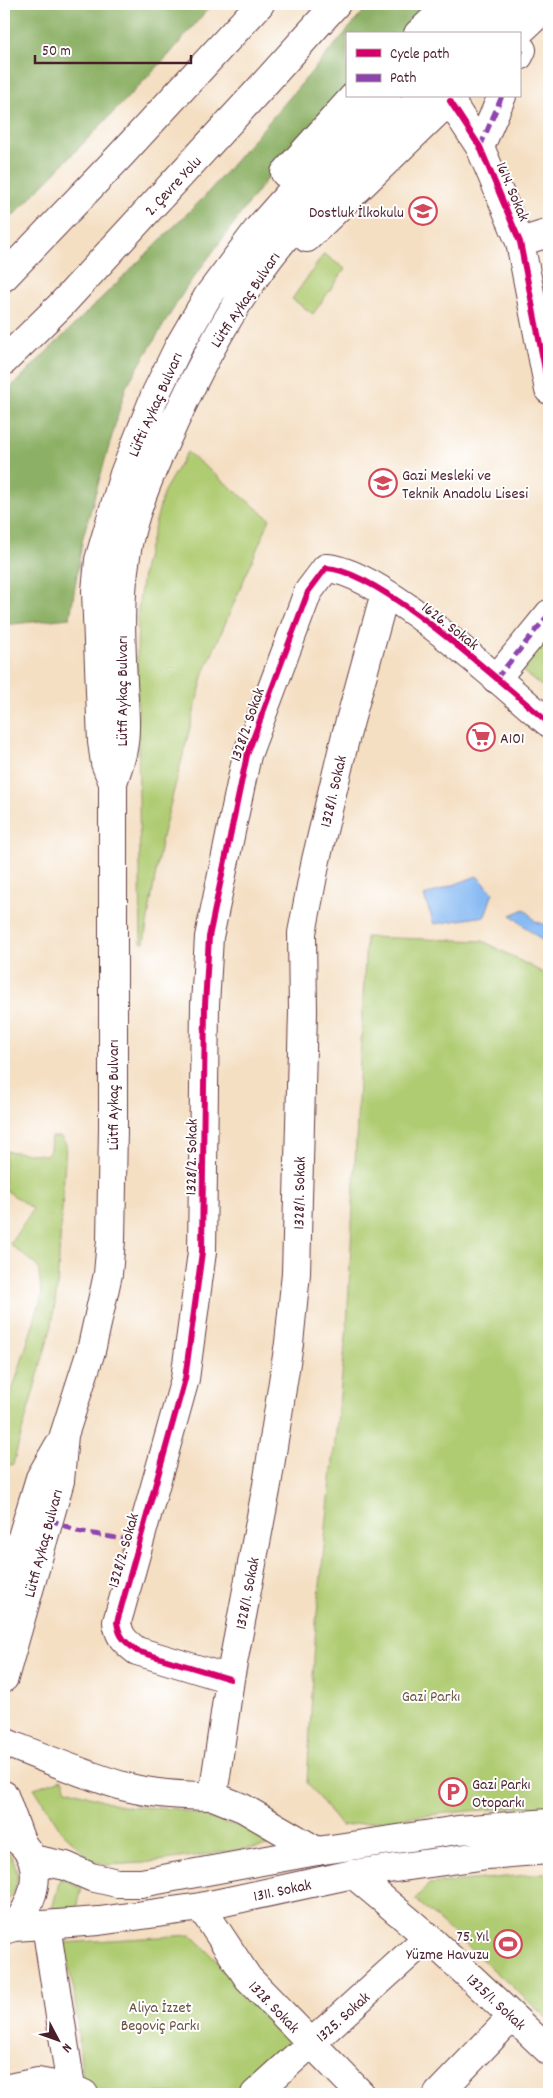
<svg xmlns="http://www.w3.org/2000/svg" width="553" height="2098" font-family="Dekko,sans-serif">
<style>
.green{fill:#b0cc73;stroke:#7d764f}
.forest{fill:#8cb065;stroke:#6b6848}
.water{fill:#85b9f3;stroke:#686c8f}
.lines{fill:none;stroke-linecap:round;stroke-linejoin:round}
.minor-casing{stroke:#643c42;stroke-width:30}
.major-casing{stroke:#643c42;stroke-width:30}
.highway-casing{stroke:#643c42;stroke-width:30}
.minor{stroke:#fff;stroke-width:28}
.major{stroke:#fff;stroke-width:28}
.highway{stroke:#fff;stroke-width:28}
.quiet{stroke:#8e44ad;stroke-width:5;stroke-dasharray:10 5;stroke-linecap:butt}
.cycleway-casing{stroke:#fff;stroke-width:9}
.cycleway{stroke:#d6006c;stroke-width:6}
.labels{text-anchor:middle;stroke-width:4;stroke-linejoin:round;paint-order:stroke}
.street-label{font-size:16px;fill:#4a1f2b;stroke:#fff}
.poi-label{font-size:16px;fill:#4a1f2b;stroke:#fff;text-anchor:start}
.park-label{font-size:16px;fill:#695341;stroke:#fff}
</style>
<rect width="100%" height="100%" fill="#fff"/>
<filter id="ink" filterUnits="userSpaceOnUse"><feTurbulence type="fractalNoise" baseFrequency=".02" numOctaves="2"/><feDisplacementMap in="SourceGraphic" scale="10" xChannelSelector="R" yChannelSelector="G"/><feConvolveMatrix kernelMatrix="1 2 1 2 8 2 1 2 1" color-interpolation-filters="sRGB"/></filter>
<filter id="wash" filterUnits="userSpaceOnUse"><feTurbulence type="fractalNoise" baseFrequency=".0096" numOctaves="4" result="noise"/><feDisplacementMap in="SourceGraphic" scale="20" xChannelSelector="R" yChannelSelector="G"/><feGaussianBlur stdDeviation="1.12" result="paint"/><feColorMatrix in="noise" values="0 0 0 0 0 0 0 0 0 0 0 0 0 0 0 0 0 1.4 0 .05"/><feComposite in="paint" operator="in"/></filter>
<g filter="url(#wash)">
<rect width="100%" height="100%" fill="#f4dfc3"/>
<path class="green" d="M324,254L345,269L313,314L292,299Z
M187,452L270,519L204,673L162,837L144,942H141L137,660L138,610L144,566L164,491Z
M549,635V692L517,667Z
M366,937L483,941L549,976V1806C479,1808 410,1817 341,1826L307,1783L316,1623L347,1327Z
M51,1137H61L66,1144L57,1289L52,1325L13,1464L5,1467L4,1417L42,1296L38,1267L10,1244L33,1209L4,1189L5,1151L46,1155L50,1150Z
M63,1779L67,1789L122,1806L177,1809L248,1829L268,1846L143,1863L107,1865L92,1860L62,1832L34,1788Z
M4,1847C20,1864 23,1888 4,1904Z
M549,1873V2020L415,1899L429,1884Z
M60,1878L82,1888L77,1908L52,1909Z
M192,1935L299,2044L242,2094H112L83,2082L74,1991L63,1943Z"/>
<path class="forest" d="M4,4H212L168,56L4,225Z
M370,4H434L404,34H347V91L288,150L186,288L126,387L83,537L70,618L4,625V394L204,197Z"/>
<path class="water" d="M477,876L493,892L485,916L434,924L424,896Z
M525,909L536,922L549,926V943H545L511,915Z"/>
</g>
<g filter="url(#ink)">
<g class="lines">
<defs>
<path id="minor" d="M519,56L522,50
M450,101L480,147L520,242L549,390
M480,147L502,96
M520,242L549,233
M496,679L549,614
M230,1679L137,1651C125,1642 119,1637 117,1622L185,1379L202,1252L205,1005L209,937L247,755L308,592L326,568C380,570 504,686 549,723
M4,1742C44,1758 84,1775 126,1787C154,1794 184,1796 213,1796L230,1679L267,1485L289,1343L296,1273L303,1012L302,933L316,860L345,739L385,593
M213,1796L243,1808L317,1851
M353,1874L428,1937L549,2051
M201,1907L248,1978L361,2094
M46,1925L71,2088L67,2094
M4,2089L38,2082L71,2088L84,2094
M255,2094L428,1937
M438,2094L512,2017"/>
<path id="major" d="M418,34L450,4
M452,34L484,4
M487,34L518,4
M517,34L549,4
M285,173L354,96
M307,238L454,96
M113,783L105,763L102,742L96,591L99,560L124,474L156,393L179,346L208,296L259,228L307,174L387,96
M4,1596L40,1478L59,1445
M4,1678L60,1481L64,1435L91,1351L108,1274L111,1240L113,1129V783C116,772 121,761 123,749C127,728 124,704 123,682C121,640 119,598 126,556C131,518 152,469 169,434C200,365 236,296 285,238C328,187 375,142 422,96
M4,1795L21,1841
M4,1832C48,1852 39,1895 14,1927
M32,1859L66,1866L91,1877L117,1883H141L317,1851L458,1830L549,1823
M4,1930L14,1927L99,1921L201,1907L353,1874L487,1855L549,1850"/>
<path id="highway" d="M4,277L120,156L260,4
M4,361L61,305L257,92L336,4"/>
</defs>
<use href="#minor" class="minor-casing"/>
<use href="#major" class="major-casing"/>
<use href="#highway" class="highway-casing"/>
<use href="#minor" class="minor"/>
<use href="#major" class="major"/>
<use href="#highway" class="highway"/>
<path class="quiet" d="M519,56L522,50
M480,147L502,96
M496,679L549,614
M49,1519L77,1531L139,1542"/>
<defs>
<path id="cycleway" d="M450,101L480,147L520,242L549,390
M230,1679L137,1651C125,1642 119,1637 117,1622L185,1379L202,1252L205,1005L209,937L247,755L308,592L326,568C380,570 504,686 549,723"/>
</defs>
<use href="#cycleway" class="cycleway-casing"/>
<use href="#cycleway" class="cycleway"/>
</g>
</g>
<defs>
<symbol id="school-ring" viewBox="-11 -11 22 22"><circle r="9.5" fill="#fff" stroke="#d1495b" stroke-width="1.5"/><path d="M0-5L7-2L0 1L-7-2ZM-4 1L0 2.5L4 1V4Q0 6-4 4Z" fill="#d1495b"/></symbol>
<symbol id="supermarket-ring" viewBox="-11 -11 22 22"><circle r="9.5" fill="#fff" stroke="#d1495b" stroke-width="1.5"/><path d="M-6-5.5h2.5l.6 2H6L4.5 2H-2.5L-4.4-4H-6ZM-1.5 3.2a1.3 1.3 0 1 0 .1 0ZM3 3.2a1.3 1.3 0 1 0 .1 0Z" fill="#d1495b"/></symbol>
<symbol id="parking-ring" viewBox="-11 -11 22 22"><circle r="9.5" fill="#fff" stroke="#d1495b" stroke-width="1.5"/><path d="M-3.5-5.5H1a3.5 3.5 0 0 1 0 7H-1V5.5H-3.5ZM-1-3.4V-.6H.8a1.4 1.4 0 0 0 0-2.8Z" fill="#d1495b"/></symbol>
<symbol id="stadium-ring" viewBox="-11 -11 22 22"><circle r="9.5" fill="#fff" stroke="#d1495b" stroke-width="1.5"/><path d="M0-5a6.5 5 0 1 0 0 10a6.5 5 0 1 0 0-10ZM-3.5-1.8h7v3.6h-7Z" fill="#d1495b"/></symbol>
</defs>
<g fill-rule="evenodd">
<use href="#school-ring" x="407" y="195" width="32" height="32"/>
<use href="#school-ring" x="367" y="467" width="32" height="32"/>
<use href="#supermarket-ring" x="465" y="721" width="32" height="32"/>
<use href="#parking-ring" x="437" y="1776" width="32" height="32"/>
<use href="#stadium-ring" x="492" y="1928" width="32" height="32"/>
</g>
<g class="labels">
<g class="street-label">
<text transform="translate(172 185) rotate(-47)" y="6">2. Çevre Yolu</text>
<text transform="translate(514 191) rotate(67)" y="6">1614. Sokak</text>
<text transform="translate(244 299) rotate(-56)" y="6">Lütfi Aykaç Bulvarı</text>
<text transform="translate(154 404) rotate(-66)" y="6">Lüfti Aykaç Bulvarı</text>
<text transform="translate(451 625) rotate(38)" y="6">1626. Sokak</text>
<text transform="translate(121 691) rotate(-90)" y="6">Lütfi Aykaç Bulvarı</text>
<text transform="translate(246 724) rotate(-71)" y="6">1328/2. Sokak</text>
<text transform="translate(332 791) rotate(-77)" y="6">1328/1. Sokak</text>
<text transform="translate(112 1095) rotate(-90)" y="6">Lütfi Aykaç Bulvarı</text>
<text transform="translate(190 1157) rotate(-89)" y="6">1328/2. Sokak</text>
<text transform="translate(298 1193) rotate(-89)" y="6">1328/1. Sokak</text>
<text transform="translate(42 1543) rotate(-75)" y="6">Lütfi Aykaç Bulvarı</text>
<text transform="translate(122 1550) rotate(-74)" y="6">1328/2. Sokak</text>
<text transform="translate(246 1593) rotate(-79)" y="6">1328/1. Sokak</text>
<text transform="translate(282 1889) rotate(-12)" y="6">1311. Sokak</text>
<text transform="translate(497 2001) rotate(43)" y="6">1325/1. Sokak</text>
<text transform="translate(275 2006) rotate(46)" y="6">1328. Sokak</text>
<text transform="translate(342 2016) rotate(-42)" y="6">1325. Sokak</text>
</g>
<g class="poi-label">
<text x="404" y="217" text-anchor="end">Dostluk İlkokulu</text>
<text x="402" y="480">Gazi Mesleki ve<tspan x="402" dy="18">Teknik Anadolu Lisesi</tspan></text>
<text x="500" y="743">A101</text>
<text x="472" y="1789">Gazi Parkı<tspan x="472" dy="18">Otoparkı</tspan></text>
<text x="489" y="1941" text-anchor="end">75. Yıl<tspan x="489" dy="18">Yüzme Havuzu</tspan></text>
</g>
<g class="park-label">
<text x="431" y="1701">Gazi Parkı</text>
<text x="160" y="2012">Aliya İzzet<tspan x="160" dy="18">Begoviç Parkı</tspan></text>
</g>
</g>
<rect width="553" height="2098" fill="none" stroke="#fff" stroke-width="20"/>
<rect x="346" y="32" width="175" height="65" fill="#ffffff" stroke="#b7a5aa"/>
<rect x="356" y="49" width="25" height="8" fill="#d6006c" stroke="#b7a5aa"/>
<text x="390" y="58" font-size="15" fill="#4a1f2b">Cycle path</text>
<rect x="356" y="74" width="25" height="8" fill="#8e44ad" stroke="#b7a5aa"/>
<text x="390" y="82" font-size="15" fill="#4a1f2b">Path</text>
<g transform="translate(58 2040) rotate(131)" stroke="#ffffff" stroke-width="4" paint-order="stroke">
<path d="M0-4L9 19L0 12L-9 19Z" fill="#4a1f2b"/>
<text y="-8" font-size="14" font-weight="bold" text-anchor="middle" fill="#4a1f2b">N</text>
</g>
<path d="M35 55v8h156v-8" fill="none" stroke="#4a1f2b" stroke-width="2.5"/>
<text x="42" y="55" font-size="15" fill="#4a1f2b" stroke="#ffffff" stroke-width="4" paint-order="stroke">50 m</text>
</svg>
